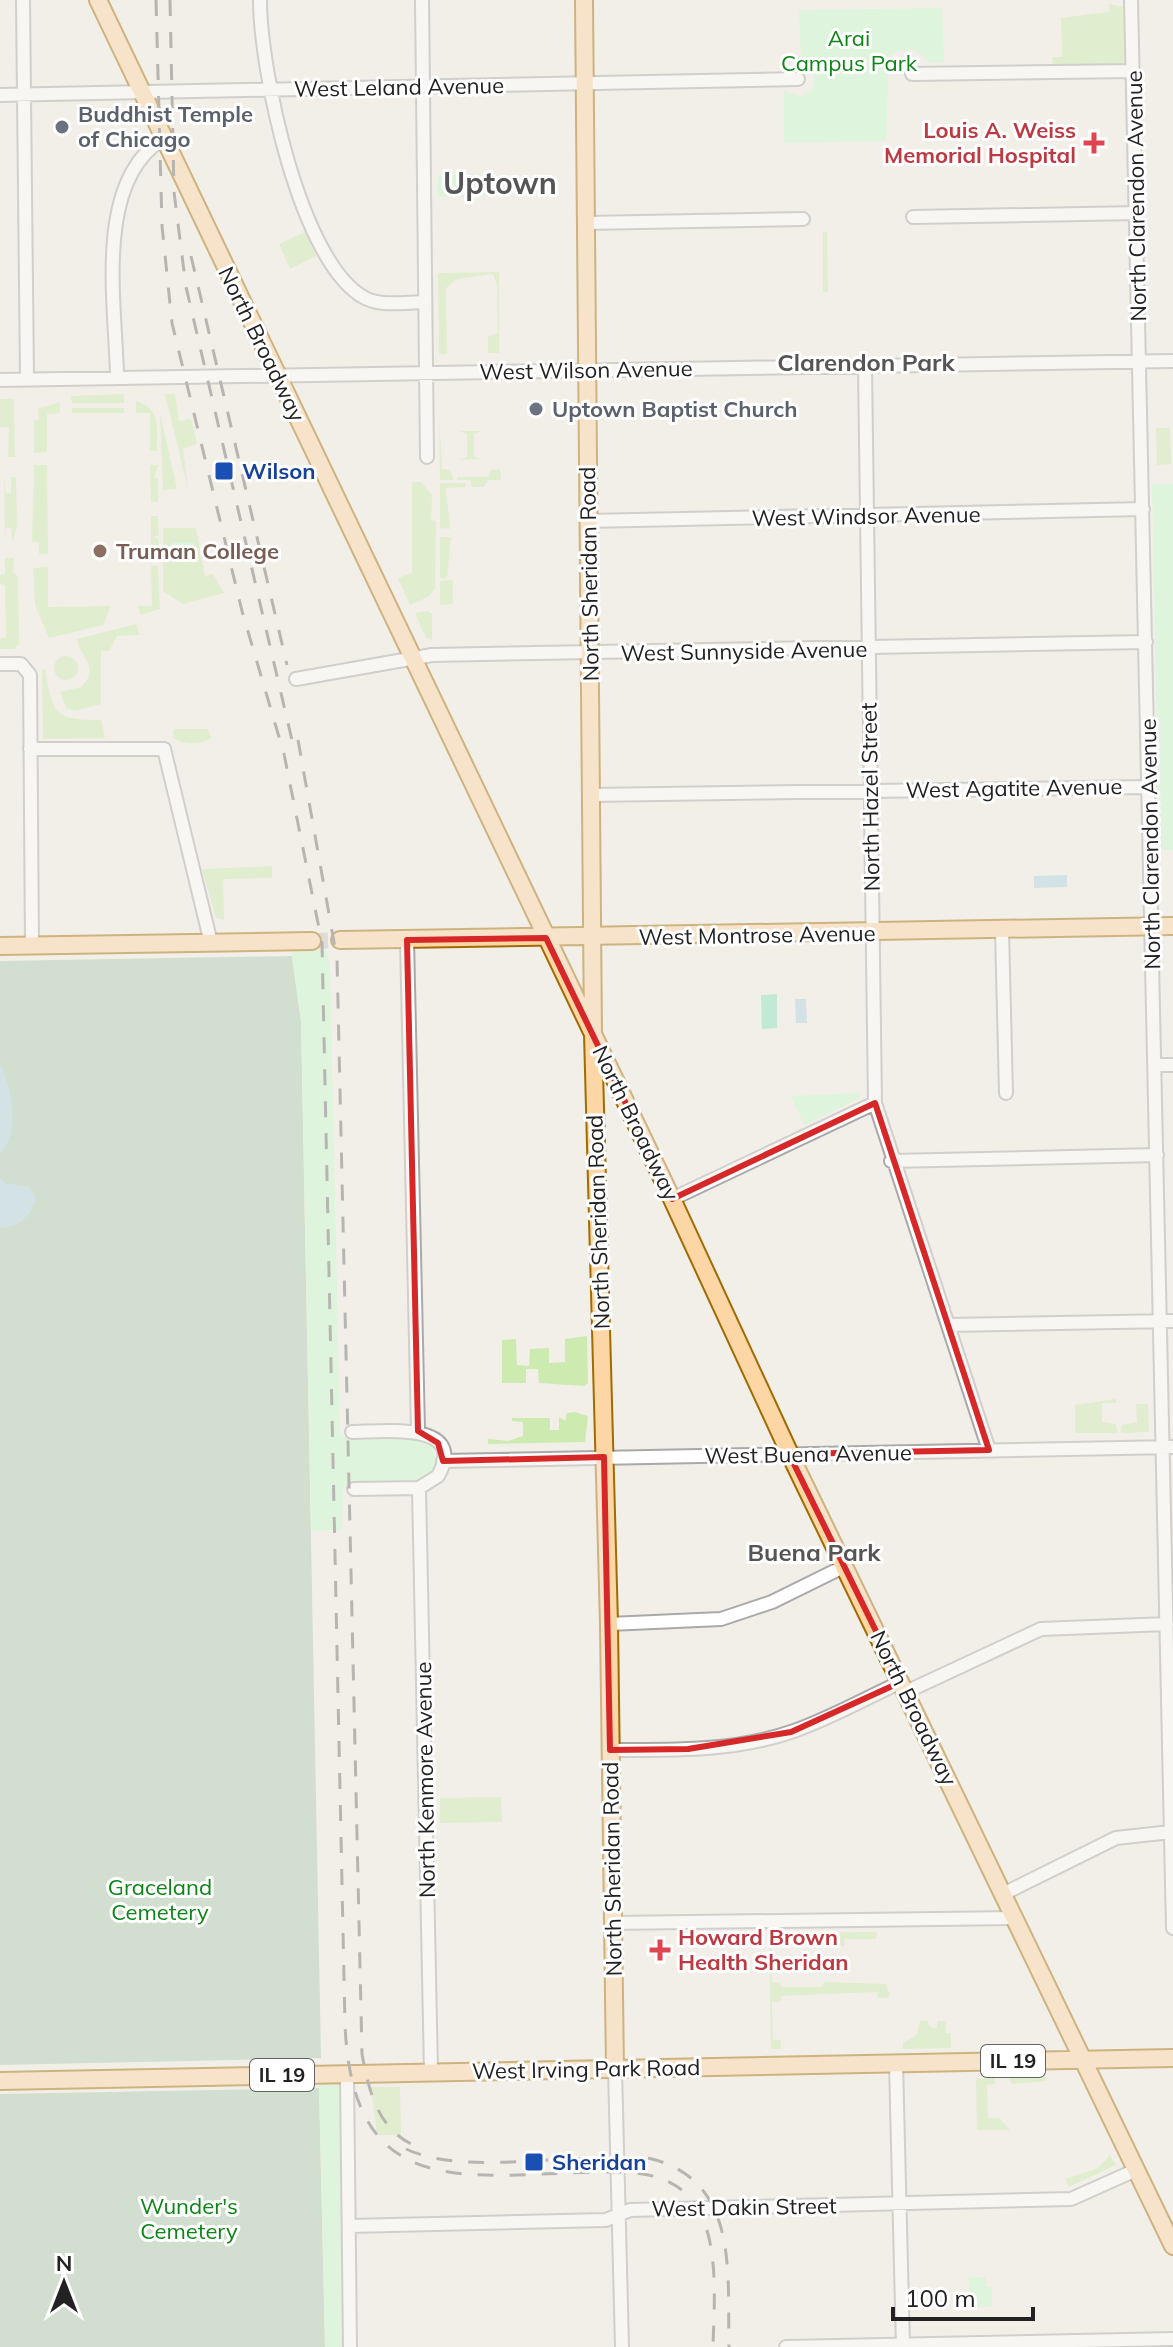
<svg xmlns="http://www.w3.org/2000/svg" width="1173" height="2347" font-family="Mulish,sans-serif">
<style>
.grass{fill:#cdebb0}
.cemetery{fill:#aacbaf}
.park{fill:#c8facc}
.pitch{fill:#88e0be}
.water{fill:#aad3df}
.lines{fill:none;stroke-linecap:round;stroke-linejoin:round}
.major-tunnel{stroke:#c8c6c1;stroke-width:16;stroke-dasharray:16 8;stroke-linecap:butt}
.minor-casing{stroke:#a9a9a9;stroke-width:16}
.major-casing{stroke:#a06b00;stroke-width:20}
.minor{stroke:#fff;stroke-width:12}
.major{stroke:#fcd6a4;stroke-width:16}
.rail{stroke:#707070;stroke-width:3;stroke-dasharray:16 16;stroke-linecap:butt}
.marked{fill:none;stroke:#d62828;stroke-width:6;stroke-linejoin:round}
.worship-dot{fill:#6b7280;stroke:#fff;stroke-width:3}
.health-dot{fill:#e0444e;stroke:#fff;stroke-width:3}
.transit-dot{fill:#1a4fb4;stroke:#fff;stroke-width:3}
.education-dot{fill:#8d6e63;stroke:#fff;stroke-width:3}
.labels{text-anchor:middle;stroke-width:6;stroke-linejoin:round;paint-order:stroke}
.shield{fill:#fff;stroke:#646464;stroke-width:2}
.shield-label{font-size:20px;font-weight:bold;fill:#222}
.park-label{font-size:22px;fill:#0c8416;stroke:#fff}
.street-label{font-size:22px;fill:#222;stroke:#fff}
.worship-label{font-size:22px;font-weight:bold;fill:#5b616d;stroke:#fff;text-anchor:start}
.health-label{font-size:22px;font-weight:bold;fill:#be3a42;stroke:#fff;text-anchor:end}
.transit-label{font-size:22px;font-weight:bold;fill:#164399;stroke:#fff;text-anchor:start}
.education-label{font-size:22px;font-weight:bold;fill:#785e54;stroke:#fff;text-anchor:start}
.neighbourhood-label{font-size:24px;font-weight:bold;fill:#555;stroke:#fff}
.district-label{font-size:30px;font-weight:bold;fill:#555;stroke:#fff}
</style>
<rect width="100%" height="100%" fill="#f2efe9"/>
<path class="grass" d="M1109,4L1123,7L1125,66L1053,67L1052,57H1062L1061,18L1109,12Z
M305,232L316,256L290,269L279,244Z
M823,232H827L828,292H823Z
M499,272V353H488V337L498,333L497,285L493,274L457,279L446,288L447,354H439L438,273Z
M124,394V403H72L71,396Z
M165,394H175L179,421L191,419L197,444L183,449L188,489Z
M0,399H14L15,457H8L9,427H0Z
M136,401C161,408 157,430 157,451H150V413H136Z
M60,402V413L47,414V452L34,453V420H39L38,409Z
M72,408H124V413H72Z
M439,415L442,469L450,470L454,480H440Z
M160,417H161L177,489L163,490Z
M1156,428H1170L1171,464L1157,465Z
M481,431L474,434V457L482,459L460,460L467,457V434L460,431Z
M34,465H47L48,554H39V542H32Z
M150,465H158L154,478L158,479V502H151Z
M500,469L501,480H488L484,487H472L470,480H457L458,477H488L491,470Z
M11,477H16L17,528L12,542L11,528H6L5,542L4,478L6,493H11Z
M412,482H421L432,495L431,520L436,521L435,589L428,597L410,605L398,578L412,573Z
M440,483H465L466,487L446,488L450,529L440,528Z
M151,516H158L159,536H154L159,541V553H151Z
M163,528H196L205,576L213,574L224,593L183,604L163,591Z
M451,537L447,578H440V537Z
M5,558H14L13,572L18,577L19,644L14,649H0V638H6L5,585L0,584V575L5,574Z
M151,566H158L160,609L141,615L138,606H152Z
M48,567V607L111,606L103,625L49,638L35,605L33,568Z
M453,580V604L440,605V581Z
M427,611L432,614V640L426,638L415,613Z
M136,624L140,635L117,636L109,651H101V704L75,711L66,708L60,692L81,687C101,667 80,658 77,639Z
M54 668a12 12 0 1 1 24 0a12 12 0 1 1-24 0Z
M45,669C53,714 54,720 101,720L105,738L43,739L42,670Z
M174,729H207L212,738C200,745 183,746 173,737Z
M272,866V878L223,879L224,920L216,918L202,869Z
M587,1336L588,1383L584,1386L539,1383L538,1369H526V1383H502V1340L516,1339L517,1365L529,1366L530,1349L549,1348V1363L565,1362V1339Z
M1116,1399V1403H1102V1422L1116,1424L1118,1433H1075V1405Z
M1136,1404H1148L1149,1432L1121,1433L1122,1425L1137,1422Z
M575,1412L588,1416L585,1442L488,1444V1439L508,1441L523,1436V1422L512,1421V1418H550V1430H559V1417L565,1421L567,1413Z
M501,1797L502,1822L440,1823V1798Z
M840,1932H877L876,1939H845L844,1947L840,1945Z
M779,1936V1944H772V1982L780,1983L781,1987H821L825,1982L886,1984L890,1995L887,1998H878L877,1992L781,1996L780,2002H772L773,2040H781V2049H771L769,1937Z
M920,2021H927L931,2028H937V2021H946L945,2033H951V2048L903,2049V2043L917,2035Z
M1008,2077H1048L1045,2081L1012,2084Z
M976,2078H995V2084L987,2085L988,2118H999L1010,2130H977Z
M371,2087H400L401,2135H377Z
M1110,2155L1116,2165L1069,2187L1065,2179L1098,2168Z"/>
<path class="cemetery" d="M292,956L301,1021L321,2058L0,2065V961Z
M319,2088L325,2347H0V2094Z"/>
<path class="park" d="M942,8L944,62L930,63L915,50L897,51L889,57L886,141L784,143V91L802,97L814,86L813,72L801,62L799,10Z
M499,175V196L438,197V175Z
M1152,484H1173V850H1159Z
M171,542H194V561H171Z
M291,950H326L330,962L340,1433L347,1438H416L430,1444L436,1458L433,1472L423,1479L343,1485L342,1530L311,1531L301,1021Z
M860,1093V1098L804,1125L791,1096Z
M319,2082H337L340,2086L346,2347H325Z
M969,2277H986V2287H992V2307H970Z"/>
<path class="pitch" d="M777,994V1028L762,1029L761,995Z"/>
<path class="water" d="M1067,875V887L1034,888V876Z
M795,999H806L807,1023H796Z
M0,1064C12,1091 21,1130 0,1154Z
M0,1178L5,1183L29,1187L36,1198C30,1218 20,1226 0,1228Z"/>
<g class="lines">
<path class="major-tunnel" d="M312,941L340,940"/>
<defs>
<path id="minor" d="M23,0L27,379
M260,0C260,69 300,264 365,298C382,307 407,302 425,302
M422,0L427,457
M1131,0L1173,1928
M912,74L1133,71
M0,95L798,79
M913,217L1137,213
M586,223L803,219
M865,366L875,1103L989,1450
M117,377C116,306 93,182 163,139
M0,380L1173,361
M588,521L1143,509
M0,664H21L30,675L32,946
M296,679L432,655L1146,642
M30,749H164L211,943
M591,795L1149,787
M1002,931L1006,1093
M407,940L418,1431
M1155,1065H1173
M891,1161L1157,1155
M672,1199L875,1103
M948,1325L1173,1321
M352,1432C380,1432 469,1420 438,1476L419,1488L354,1489
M443,1461L1173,1447
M419,1488L431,2072
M609,1624L721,1619L772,1602L845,1566
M906,1692L1041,1629L1167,1624
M610,1750C672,1750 734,1752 794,1731C831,1718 866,1698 901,1682
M1003,1894L1116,1838L1171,1832
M612,1923L1014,1918
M896,2063L903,2347
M615,2069L622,2347
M347,2074L350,2347
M349,2226L606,2220L630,2210L1071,2199L1136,2170
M786,2347L1173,2339"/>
<path id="major" d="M98,0L672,1199L795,1465L1173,2246
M584,0L593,1034L609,1624L615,2069
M340,940L1173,926
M0,946L312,941
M0,2081L1173,2058"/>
</defs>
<use href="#minor" class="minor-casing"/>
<use href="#major" class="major-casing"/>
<use href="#minor" class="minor"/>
<use href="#major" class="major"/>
<path class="rail" d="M156,0L162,226L172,323L242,611L284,754L322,943L345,2025C353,2205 467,2174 601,2172C636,2171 673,2173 695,2204C720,2241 714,2304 713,2347
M170,0L174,192L186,287L295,753
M191,256L287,665
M298,740L337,959L362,2054C369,2093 379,2134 421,2148
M406,2149C473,2180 580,2145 656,2165
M648,2158C740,2179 727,2273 729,2347"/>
</g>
<path d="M0 0H1173V2347H0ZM546,938L672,1199L875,1103L989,1450L789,1454L901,1682L791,1732L688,1749L610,1750L604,1457L443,1461L438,1443L418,1431L407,940Z" fill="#f2efe9" fill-opacity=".55" fill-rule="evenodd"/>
<path class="marked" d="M546,938L672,1199L875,1103L989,1450L789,1454L901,1682L791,1732L688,1749L610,1750L604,1457L443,1461L438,1443L418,1431L407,940Z"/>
<g class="worship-dot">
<circle cx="62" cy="127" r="8"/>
<circle cx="536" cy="409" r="8"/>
</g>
<g class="health-dot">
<path d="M1090 131h8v8h8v8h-8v8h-8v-8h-8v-8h8z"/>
<path d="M656 1938h8v8h8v8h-8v8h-8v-8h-8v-8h8z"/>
</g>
<g class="transit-dot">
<rect x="214" y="461" width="20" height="20" rx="4"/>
<rect x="524" y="2152" width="20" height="20" rx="4"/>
</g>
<circle class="education-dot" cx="100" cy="551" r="8"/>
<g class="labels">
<g class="shield">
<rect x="981" y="2045" width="64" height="32" rx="6"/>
<rect x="250" y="2059" width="64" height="32" rx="6"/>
</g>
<g class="shield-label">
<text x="1013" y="2068">IL 19</text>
<text x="282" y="2082">IL 19</text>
</g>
<g class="park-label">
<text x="849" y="46">Arai<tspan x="849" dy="25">Campus Park</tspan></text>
<text x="160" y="1895">Graceland<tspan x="160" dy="25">Cemetery</tspan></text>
<text x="189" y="2214">Wunder's<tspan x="189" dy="25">Cemetery</tspan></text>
</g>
<g class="street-label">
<text transform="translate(399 87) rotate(-1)" y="8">West Leland Avenue</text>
<text transform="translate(1136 196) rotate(-91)" y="8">North Clarendon Avenue</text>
<text transform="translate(262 344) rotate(64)" y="8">North Broadway</text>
<text transform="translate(586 370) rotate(-1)" y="8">West Wilson Avenue</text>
<text transform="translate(866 516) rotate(-1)" y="8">West Windsor Avenue</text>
<text transform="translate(589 574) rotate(-91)" y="8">North Sheridan Road</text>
<text transform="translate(744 651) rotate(-1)" y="8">West Sunnyside Avenue</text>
<text transform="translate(1014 788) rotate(-1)" y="8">West Agatite Avenue</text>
<text transform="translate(870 797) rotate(-91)" y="8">North Hazel Street</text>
<text transform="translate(1150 844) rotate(-91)" y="8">North Clarendon Avenue</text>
<text transform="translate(757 935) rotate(-1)" y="8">West Montrose Avenue</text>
<text transform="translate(636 1123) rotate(64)" y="8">North Broadway</text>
<text transform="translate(598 1222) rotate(-92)" y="8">North Sheridan Road</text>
<text transform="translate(808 1454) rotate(-1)" y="8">West Buena Avenue</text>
<text transform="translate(914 1708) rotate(64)" y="8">North Broadway</text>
<text transform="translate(425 1780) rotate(-91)" y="8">North Kenmore Avenue</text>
<text transform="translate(612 1869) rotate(-91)" y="8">North Sheridan Road</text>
<text transform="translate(586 2069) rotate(-1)" y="8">West Irving Park Road</text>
<text transform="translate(744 2207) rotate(-1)" y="8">West Dakin Street</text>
</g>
<g class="worship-label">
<text x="78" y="122">Buddhist Temple<tspan x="78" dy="25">of Chicago</tspan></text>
<text x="552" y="417">Uptown Baptist Church</text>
</g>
<g class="health-label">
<text x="1076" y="138">Louis A. Weiss<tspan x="1076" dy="25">Memorial Hospital</tspan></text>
<text x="678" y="1945" text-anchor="start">Howard Brown<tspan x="678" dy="25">Health Sheridan</tspan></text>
</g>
<g class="transit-label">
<text x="242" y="479">Wilson</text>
<text x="552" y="2170">Sheridan</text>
</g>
<g class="education-label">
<text x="116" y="559">Truman College</text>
</g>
<g class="neighbourhood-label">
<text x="866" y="371">Clarendon Park</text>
<text x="814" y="1561">Buena Park</text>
</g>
<g class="district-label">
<text x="500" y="194">Uptown</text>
</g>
</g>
<g transform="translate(64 2283)" stroke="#ffffff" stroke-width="6" paint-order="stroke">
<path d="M0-6L14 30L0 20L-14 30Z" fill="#222222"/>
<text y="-12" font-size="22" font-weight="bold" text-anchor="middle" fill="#222222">N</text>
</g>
<path d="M893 2307v12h140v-12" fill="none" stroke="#222222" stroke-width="4"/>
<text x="905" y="2307" font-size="24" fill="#222222" stroke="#ffffff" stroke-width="6" paint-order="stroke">100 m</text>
</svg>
